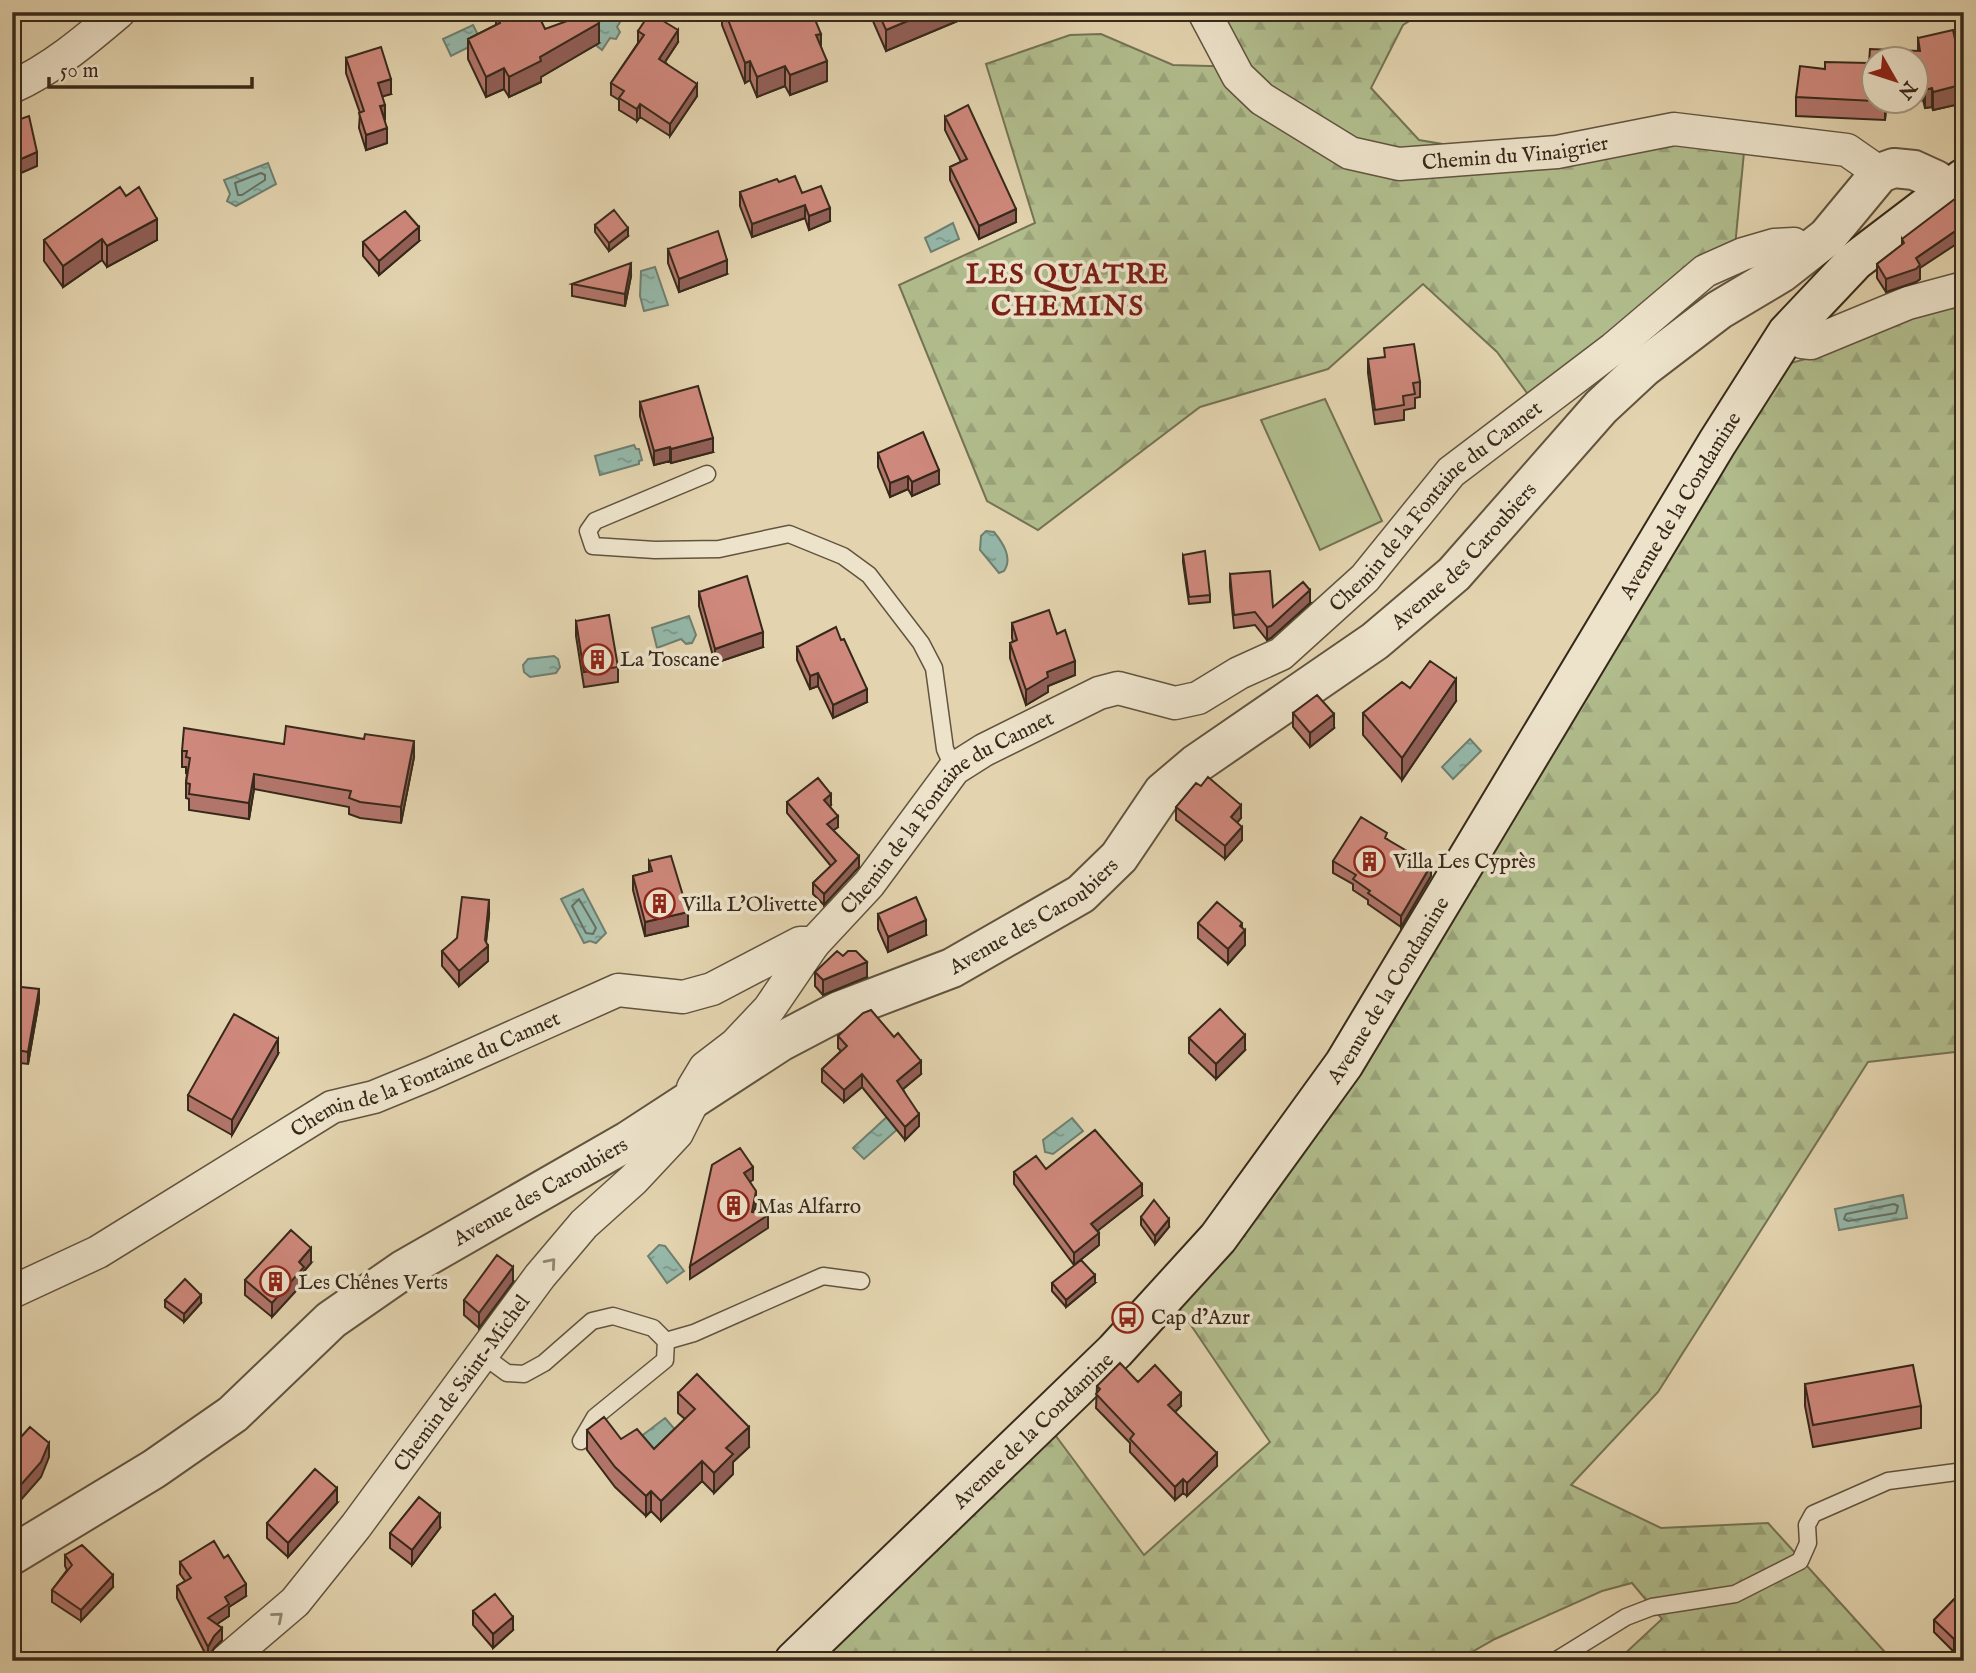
<svg xmlns="http://www.w3.org/2000/svg" width="1976" height="1673" font-family="'IM FELL English',serif">
<style>
.green{fill:#b1bd8d;stroke:#747354;stroke-width:2}
.forest{fill:url(#forest-firs);stroke:#747354;stroke-width:2}
.water{fill:url(#water-ripples);stroke:#6f7f70;stroke-width:2}
.lines{fill:none;stroke-linecap:round;stroke-linejoin:round}
.shore{stroke:#667062;stroke-width:2}
.service-casing{stroke:#62543f;stroke-width:19}
.minor-casing{stroke:#62543f;stroke-width:35}
.tertiary-casing{stroke:#62543f;stroke-width:42}
.secondary-casing{stroke:#37291a;stroke-width:42}
.service{stroke:#ede3cb;stroke-width:16}
.minor{stroke:#ede3cb;stroke-width:32}
.tertiary{stroke:#ede3cb;stroke-width:38}
.secondary{stroke:#ede3cb;stroke-width:38}
.wall{fill:#b2756b;stroke:#37291a;stroke-width:2}
.shaded-wall{fill:#915f57;stroke:#37291a;stroke-width:2}
.building{fill:#cf887c;stroke:#37291a;stroke-width:2}
.oneway{stroke:#928672}
.labels{text-anchor:middle;stroke-width:7;stroke-linejoin:round;paint-order:stroke}
.street-label{font-size:21px;fill:#37291a;stroke:#ede3cb}
.poi-label{font-size:21px;fill:#37291a;stroke:#ede3cb;text-anchor:start}
.district-label{font-size:28px;font-weight:bold;letter-spacing:2px;fill:#7a1f14;stroke:#ede3cb}
</style>
<defs>
<pattern id="forest-firs" width="22" height="20" patternUnits="userSpaceOnUse" patternTransform="scale(1.75)"><rect width="22" height="20" fill="#b1bd8d"/><path d="M5 1l3.5 6h-7zM16 11l3.5 6h-7z" fill="#99a279"/></pattern>
<pattern id="water-ripples" width="26" height="14" patternUnits="userSpaceOnUse" patternTransform="scale(1.75)"><rect width="26" height="14" fill="#95b8aa"/><path d="M2 4q2-2 4 0t4 0M15 11q2-2 4 0t4 0" fill="none" stroke="#7a968a"/></pattern>
</defs>
<rect width="100%" height="100%" fill="#e3d4af"/>
<filter id="stains"><feTurbulence type="fractalNoise" baseFrequency=".00286" numOctaves="4"/><feColorMatrix values="0 0 0 0 .2 0 0 0 0 .09 0 0 0 0 .02 0 0 0 .5 -.17"/></filter>
<radialGradient id="worn" r=".72"><stop offset=".6" stop-color="#630" stop-opacity="0"/><stop offset="1" stop-color="#630" stop-opacity=".3"/></radialGradient>
<path class="green" d="M1325,399L1382,521L1320,550L1261,420Z"/>
<path class="forest" d="M1216,12H1424L1403,25L1371,88L1419,140L1556,163L1672,141L1744,152L1735,247L1538,408L1497,352L1423,284L1328,369L1200,407L1038,530L987,501L899,285L1035,223L986,64L1070,35L1101,34L1173,65L1245,67Z
M1964,302V1058L1955,1052L1868,1062L1658,1392L1571,1485L1661,1528L1768,1523L1893,1661H1617L1662,1619L1632,1583L1602,1591L1495,1639L1456,1661H821L1050,1428L1144,1555L1270,1442L1178,1306L1273,1195L1326,1120L1787,364L1824,354L1910,307Z"/>
<path class="water" d="M605,12H615L623,17L617,27L620,32L616,39L610,38L602,50L588,39Z
M473,25L481,41L451,56L443,39Z
M268,163L276,184L236,206L227,201L230,194L224,180Z
M953,223L959,239L931,252L925,238Z
M655,267L668,305L644,311L640,296L641,271Z
M634,445L636,449H639L642,460L639,461V464L600,475L595,456Z
M986,531L994,532C1003,543 1013,558 1004,571L999,573L980,550L981,536Z
M689,616L696,635L692,643L686,644L681,639L657,648L652,628Z
M554,656L558,659L560,667L556,673L530,677L524,672L523,665L528,659Z
M1470,739L1481,751L1453,779L1442,767Z
M583,889L606,933L596,943L590,941L584,943L561,899Z
M889,1115L900,1127L864,1159L853,1148Z
M1072,1118L1083,1131L1053,1154L1045,1152L1043,1140Z
M1903,1195L1907,1218L1839,1230L1835,1209Z
M659,1245L665,1246L684,1271L667,1283L648,1256Z
M665,1418L678,1433L647,1457L635,1441Z"/>
<g class="lines">
<path class="shore" d="M261,173L265,175V180L242,195H238L235,183Z
M579,899L596,928L593,934L586,933L572,906Z
M1894,1204L1898,1206L1896,1213L1848,1221L1844,1219L1846,1214Z"/>
<defs>
<path id="service" d="M707,474L595,521L588,531L593,546L655,550L719,549L789,534L843,556L869,575L921,643L934,668L945,749L954,769
M666,1341L694,1333L823,1276L861,1281
M481,1354L507,1373L524,1374L544,1363L592,1321L613,1316L653,1328L666,1341L665,1360L595,1417L581,1441
M1555,1661L1626,1617L1652,1607L1735,1594L1800,1561L1808,1543L1807,1525L1813,1514L1888,1481L1964,1471"/>
<g id="minor">
<path id="s1" d="M1204,12L1238,76L1262,99L1350,153L1399,164L1557,152L1674,129L1847,150L1880,173"/>
<path d="M12,87C52,69 86,40 119,12"/>
<path d="M1787,333L1802,342L1811,343L1908,303L1964,288"/>
<path id="s2" d="M12,1292L98,1252L332,1107L374,1097L430,1074L618,990L683,997L712,989L800,943H814L869,884L954,769L984,750L1099,693L1118,688L1175,703L1198,698L1239,673L1281,654L1365,578L1451,472L1613,349L1705,271L1743,254L1774,245L1794,244L1805,255"/>
<path id="s3" d="M226,1661L295,1602L356,1526L540,1276L584,1224L633,1180L677,1133L693,1101V1088L705,1068L735,1045L769,1009L814,943"/>
</g>
<g id="tertiary">
<path id="s4" d="M12,1555L154,1469L233,1414L331,1320L403,1270L628,1141L780,1042L839,1011L952,968L1081,894L1119,857L1163,792L1196,764L1375,641L1454,574L1601,407L1643,368L1719,310L1781,273L1827,237L1880,173L1894,168L1914,170L1936,180L1946,190"/>
</g>
<g id="secondary">
<path id="s5" d="M794,1661L1115,1351L1218,1238L1344,1064L1717,443L1787,333L1855,261L1964,178"/>
</g>
</defs>
<use href="#service" class="service-casing"/>
<use href="#minor" class="minor-casing"/>
<use href="#tertiary" class="tertiary-casing"/>
<use href="#secondary" class="secondary-casing"/>
<use href="#service" class="service"/>
<use href="#minor" class="minor"/>
<use href="#tertiary" class="tertiary"/>
<use href="#secondary" class="secondary"/>
</g>
<path class="wall" d="M722,12H748L749,15L821,47L827,81L790,95L785,86L757,97L750,80L745,83L722,25Z
M869,12H967V17L886,51Z
M496,13L545,29L599,43L541,77V82L509,97L504,89L486,97L468,59V39L496,25Z
M638,31L678,42L665,62L697,96L670,136L640,117L637,121L619,110V100L611,95V83L638,43Z
M1918,38L1964,80V103L1933,110L1932,107L1925,108L1923,100L1886,109L1885,120L1796,116V97L1825,69L1869,63L1918,51Z
M346,58L391,94L382,96L387,143L366,150L359,128L360,113L346,73Z
M945,117L1016,222L979,239L950,180V167L961,162L945,130Z
M779,182L802,193L830,221L809,230L805,218L752,237L740,206V192Z
M126,196L157,240L107,267L102,260L63,287L44,261V240Z
M595,225L628,236L609,251L595,232Z
M1902,239L1920,268V279L1916,282L1886,292L1877,278V264L1902,245Z
M419,241L379,275L363,256V242Z
M668,249L727,274L679,292L668,263Z
M631,276L625,306L572,296V284Z
M1368,359L1420,382V397L1415,398V408L1404,410V420L1375,424L1368,373Z
M640,402L713,452L671,463L670,461L654,465L640,416Z
M878,453L939,484L912,496L908,489L890,497L878,467Z
M1183,555L1210,595V602L1189,604L1183,562Z
M1230,574L1273,607L1310,603L1271,638L1267,640L1255,625L1234,628L1230,587Z
M699,592L763,647L715,663L699,606Z
M576,621L618,667V682L584,687L576,636Z
M1012,623L1057,634L1075,675L1048,686V692L1026,705L1010,658V643L1013,642L1012,638Z
M797,647L867,702L833,718L818,686L810,689L797,660Z
M1410,688L1456,701L1402,780L1363,735V713Z
M1293,713L1334,728L1310,747L1293,727Z
M284,744L414,757L401,823L360,818L349,814V807L254,789L249,819L189,810V799L186,798V783L187,773H186V767H182V751Z
M1201,786L1241,818L1237,823L1242,840L1225,859L1176,820V807Z
M787,802L831,805L830,807L838,827L833,830L859,867L824,905L813,894V883L831,866L787,813Z
M1387,839L1431,876L1401,927L1368,904V900L1353,890V884L1333,873V861Z
M649,861L688,926L645,936L633,890V876L649,872Z
M878,914L926,935L888,952L878,929Z
M489,915L486,943L488,961L459,986L442,966V951Z
M1198,923L1242,927L1245,945L1228,964L1198,938Z
M843,956L867,977L823,995L815,986V972Z
M12,986L39,1001L28,1064L12,1062Z
M838,1036L921,1074L903,1089L919,1126L905,1140L862,1087L844,1102L822,1082V1069L841,1051L838,1048Z
M1189,1038L1245,1050L1216,1079L1189,1053Z
M278,1054L232,1135L188,1110V1095Z
M1046,1169L1142,1196L1097,1231L1099,1245L1074,1265L1014,1184V1172Z
M1141,1217L1169,1227L1155,1244L1141,1225Z
M311,1263L304,1271V1282L272,1317L245,1295V1280Z
M513,1282L479,1328L464,1315V1300Z
M1052,1283H1095L1066,1307L1052,1291Z
M165,1300L201,1303L184,1322L165,1307Z
M1138,1382L1181,1406L1175,1412L1217,1466L1187,1496L1183,1493L1175,1500L1130,1452V1443L1096,1408L1097,1386Z
M1805,1384L1921,1406V1428L1813,1447L1805,1406Z
M678,1393L749,1447L733,1462V1474L714,1493L702,1481L661,1521L651,1511L646,1516L615,1487L587,1450V1430L654,1449L685,1419L678,1413Z
M337,1503L288,1557L267,1538V1523Z
M440,1528L412,1565L390,1548V1533Z
M65,1555L113,1587L81,1621L52,1602V1590L67,1570L65,1566Z
M180,1562L246,1596L229,1607V1616L217,1624L222,1640L214,1648L208,1659L177,1598V1586L185,1581L180,1574Z
M1964,1589V1654L1960,1650V1646L1954,1652L1934,1632V1620Z
M473,1611L513,1630L493,1648L473,1625Z"/>
<path class="shaded-wall" d="M929,12H967V17L886,51V30Z
M599,23V43L541,77V82L509,97V77L540,57Z
M678,30V42L659,71V59Z
M821,34V54L816,35Z
M750,61V80L745,83V63Z
M827,61V81L790,95V75Z
M785,66V86L757,97V77Z
M504,68V89L486,97V77Z
M391,79V94L378,98V83Z
M1923,81V100L1916,101V83Z
M697,84V96L670,136V124Z
M1964,84V103L1933,110V92Z
M1932,88V107L1925,108V90Z
M1885,102H1915L1886,109L1885,120Z
M640,104V117L637,121V109Z
M385,105V120L380,106Z
M387,128V143L366,150V135Z
M37,152V166L12,177V163Z
M805,205V218L752,237V224Z
M830,208V221L809,230V216Z
M1016,209V222L979,239V226Z
M157,219V240L107,267V246Z
M1964,225V239L1920,268V279L1916,282L1886,292V279Z
M419,227V241L379,275V261Z
M628,228V236L609,251V243Z
M102,239V260L63,287V266Z
M727,260V274L679,292V279Z
M631,263V276L625,306V294Z
M713,438V452L671,463V449Z
M670,447V461L654,465V451Z
M939,470V484L912,496V482Z
M908,476V489L890,497V483Z
M1310,590V603L1271,638L1267,640V627Z
M763,632V647L715,663V649Z
M1075,661V675L1048,686V692L1026,705V690L1047,672Z
M818,673V686L810,689V676Z
M1456,679V701L1402,780V758Z
M867,689V702L833,718V705Z
M1334,714V728L1310,747V733Z
M414,741V757L401,823V807Z
M254,774V789L249,819V803Z
M831,794V805L824,811V800Z
M1241,805V818L1231,830V817Z
M838,816V827L827,835V824Z
M1242,827V840L1225,859V846Z
M859,856V867L824,905V894Z
M1431,865V876L1401,927V916Z
M489,900V915L485,949L488,946V961L459,986V971L485,940Z
M688,912V926L645,936V922Z
M926,920V935L888,952V937Z
M1242,923V933L1245,930V945L1228,964V949Z
M867,962V977L823,995V980Z
M39,989V1001L28,1064V1052Z
M1245,1035V1050L1216,1079V1064Z
M278,1039V1054L232,1135V1120Z
M921,1061V1074L897,1094V1081Z
M862,1074V1087L844,1102V1090Z
M919,1114V1126L905,1140V1127Z
M753,1167V1180L744,1185V1173Z
M1142,1184V1196L1091,1236V1224Z
M756,1191V1204L752,1224V1212Z
M768,1215V1228L690,1279V1266Z
M1169,1219V1227L1155,1244V1236Z
M1099,1233V1245L1074,1265V1253Z
M311,1248V1263L304,1271V1282L272,1317V1303L299,1262Z
M513,1267V1282L479,1328V1313Z
M1095,1275V1283L1066,1307V1300Z
M201,1295V1303L184,1322V1314Z
M1181,1393V1406L1168,1419V1405Z
M749,1427V1447L733,1462V1474L714,1493V1473L726,1448Z
M49,1443V1457L41,1477L12,1510V1495Z
M1217,1453V1466L1187,1496V1483Z
M702,1461V1481L661,1521V1501Z
M1183,1479V1493L1175,1500V1487Z
M337,1488V1503L288,1557V1543Z
M651,1491V1511L646,1516V1496Z
M440,1514V1528L412,1565V1550Z
M113,1575V1587L81,1621V1610Z
M246,1584V1596L229,1607V1616L208,1630V1618L225,1597Z
M513,1617V1630L493,1648V1634Z
M222,1628V1640L214,1648L208,1659V1647L214,1636Z
M1964,1629V1642H1960V1646L1954,1652V1639Z"/>
<path class="building" d="M498,12H537L545,29L592,12H594L599,23L540,57L541,61L509,77L504,68L486,77L468,39L500,23L496,13Z
M725,12H748L749,15L755,12H812L821,34L816,35L827,61L790,75L785,66L757,77L750,61L745,63Z
M878,12H929L886,30Z
M650,13L678,30L659,59L697,84L670,124L640,104L637,109L619,98L624,91L611,83L644,35L638,31Z
M1953,30L1964,80V84L1933,92L1932,88L1925,90L1923,81L1916,83V60H1874V101L1796,97L1800,66L1825,69V62L1869,63L1870,49L1920,51L1918,38Z
M381,47L391,79L378,83L385,105L380,106L387,128L366,135L359,113L364,111L346,58Z
M968,105L1016,209L979,226L950,167L967,159L945,117Z
M29,116L37,152L12,163V122Z
M795,176L802,193L821,186L830,208L809,216L805,205L752,224L740,192L777,179L779,182Z
M120,187L126,196L139,187L157,219L107,246L102,239L63,266L44,240Z
M1964,192V225L1916,258L1920,265L1916,269L1886,279L1877,264L1904,243L1902,239Z
M614,210L628,228L609,243L595,225Z
M405,211L419,227L379,261L363,242Z
M718,231L727,260L679,279L668,249Z
M631,263L625,294L572,284Z
M1414,344L1420,382L1413,383L1415,394L1403,396L1404,405L1375,410L1368,359L1385,357L1384,348Z
M698,386L713,438L671,449L670,447L654,451L640,402Z
M923,432L939,470L912,482L908,476L890,483L878,453Z
M1205,551L1210,595L1189,597L1183,555Z
M1270,571L1273,607L1303,582L1310,590L1271,626L1267,627L1255,612L1234,615L1230,574Z
M747,576L763,632L715,649L699,592Z
M1049,610L1057,634L1065,630L1075,661L1047,672L1048,677L1026,690L1010,643L1017,640L1012,623Z
M609,615L618,667L584,672L576,621Z
M836,627L841,640L844,639L867,689L833,705L818,673L810,676L797,647Z
M1430,661L1456,679L1402,758L1363,713L1402,682L1410,688Z
M1317,695L1334,714L1310,733L1293,713Z
M286,726L364,739L365,734L414,741L401,807L360,802L349,798L351,791L254,774L249,803L189,794L190,784L186,783L190,758L186,757L187,751H182L184,728L284,744Z
M1208,777L1241,805L1231,817L1242,827L1225,846L1176,807L1196,783L1201,786Z
M818,778L831,794L824,800L838,816L827,824L859,856L824,894L813,883L836,861L787,802Z
M1361,817L1387,833L1385,838L1431,865L1401,916L1368,893L1370,891L1353,879L1356,875L1333,861Z
M671,856L688,912L645,922L633,876L652,871L649,861Z
M462,897L489,900L485,940L488,946L459,971L442,951L457,938Z
M916,897L926,920L888,937L878,914Z
M1217,902L1242,923L1240,926L1245,930L1228,949L1198,923Z
M837,951L843,956L848,951H856L867,962L823,980L815,972Z
M12,986L39,989L28,1052L12,1049Z
M1220,1009L1245,1035L1216,1064L1189,1038Z
M871,1010L894,1037L898,1033L921,1061L897,1081L919,1114L905,1127L862,1074L844,1090L822,1069L847,1046L838,1036L863,1013Z
M234,1014L278,1039L232,1120L188,1095Z
M1095,1130L1142,1184L1091,1224L1099,1233L1074,1253L1014,1172L1036,1156L1046,1169Z
M740,1148L753,1167L744,1173L756,1191L752,1212L768,1215L690,1266L712,1165Z
M1154,1200L1169,1219L1155,1236L1141,1217Z
M291,1230L311,1248L299,1262L304,1267L272,1303L245,1280Z
M497,1255L513,1267L479,1313L464,1300Z
M1081,1260L1095,1275L1066,1300L1052,1283Z
M185,1279L201,1295L184,1314L165,1300Z
M1120,1363L1138,1382L1155,1365L1181,1393L1168,1405L1217,1453L1187,1483L1183,1479L1175,1487L1130,1439L1134,1434L1096,1394L1100,1389L1097,1386Z
M1913,1365L1921,1406L1813,1425L1805,1384Z
M697,1374L749,1427L726,1448L733,1454L714,1473L702,1461L661,1501L651,1491L646,1496L615,1467L587,1430L604,1417L621,1439L637,1429L654,1449L695,1409L678,1393Z
M30,1427L49,1443L41,1462L12,1495V1447Z
M315,1469L337,1488L288,1543L267,1523Z
M419,1497L440,1514L412,1550L390,1533Z
M214,1541L224,1558L228,1555L246,1584L225,1597L229,1604L208,1618L222,1628L214,1636L208,1647L177,1586L191,1578L180,1562Z
M82,1545L113,1575L81,1610L52,1590L72,1565L65,1555Z
M1964,1589V1629L1954,1639L1934,1620Z
M495,1594L513,1617L493,1634L473,1611Z
M1964,1638V1646L1960,1642Z"/>
<defs><path id="oneway-chevron" d="M-2-3.5L2.5 0L-2 3.5" fill="none" stroke-width="1.6" stroke-linecap="round" stroke-linejoin="round" transform="scale(1.75)"/></defs>
<g class="oneway">
<use href="#oneway-chevron" transform="translate(551 1263) rotate(-49)"/>
<use href="#oneway-chevron" transform="translate(278 1617) rotate(-40)"/>
</g>
<defs>
<symbol id="building-ring" viewBox="-11 -11 22 22"><circle r="9.5" fill="#ede3cb" stroke="#8f2418" stroke-width="1.5"/><path d="M-4-6H4V6H1V3H-1V6H-4ZM-2.5-4.3h1.7v1.8h-1.7ZM.8-4.3h1.7v1.8H.8ZM-2.5-1h1.7V.8h-1.7ZM.8-1h1.7V.8H.8Z" fill="#8f2418"/></symbol>
<symbol id="bus-ring" viewBox="-11 -11 22 22"><circle r="9.5" fill="#ede3cb" stroke="#8f2418" stroke-width="1.5"/><path d="M-5-6H5V4H4V6H2V4H-2V6H-4V4H-5ZM-3.5-4V0h7V-4ZM-3.5 1.2v1.5H-2V1.2ZM2 1.2v1.5H3.5V1.2Z" fill="#8f2418"/></symbol>
</defs>
<g fill-rule="evenodd">
<use href="#building-ring" x="580" y="642" width="35" height="35"/>
<use href="#building-ring" x="1352" y="844" width="35" height="35"/>
<use href="#building-ring" x="642" y="886" width="35" height="35"/>
<use href="#building-ring" x="716" y="1188" width="35" height="35"/>
<use href="#building-ring" x="258" y="1264" width="35" height="35"/>
<use href="#bus-ring" x="1110" y="1300" width="35" height="35"/>
</g>
<g class="labels">
<g class="street-label">
<text dy="7" stroke="none"><textPath href="#s1" startOffset="376">Chemin du Vinaigrier</textPath></text>
<text dy="7" stroke="none"><textPath href="#s5" startOffset="1466">Avenue de la Condamine</textPath></text>
<text dy="7" stroke="none"><textPath href="#s2" startOffset="1687">Chemin de la Fontaine du Cannet</textPath></text>
<text dy="7" stroke="none"><textPath href="#s4" startOffset="1778">Avenue des Caroubiers</textPath></text>
<text dy="7" stroke="none"><textPath href="#s2" startOffset="1078">Chemin de la Fontaine du Cannet</textPath></text>
<text dy="7" stroke="none"><textPath href="#s4" startOffset="1211">Avenue des Caroubiers</textPath></text>
<text dy="7" stroke="none"><textPath href="#s5" startOffset="900">Avenue de la Condamine</textPath></text>
<text dy="7" stroke="none"><textPath href="#s2" startOffset="469">Chemin de la Fontaine du Cannet</textPath></text>
<text dy="7" stroke="none"><textPath href="#s4" startOffset="644">Avenue des Caroubiers</textPath></text>
<text dy="7" stroke="none"><textPath href="#s3" startOffset="366">Chemin de Saint-Michel</textPath></text>
<text dy="7" stroke="none"><textPath href="#s5" startOffset="332">Avenue de la Condamine</textPath></text>
</g>
<g class="poi-label">
<text x="620" y="666">La Toscane</text>
<text x="1393" y="868">Villa Les Cyprès</text>
<text x="682" y="911">Villa L'Olivette</text>
<text x="757" y="1213">Mas Alfarro</text>
<text x="298" y="1289">Les Chênes Verts</text>
<text x="1151" y="1324">Cap d’Azur</text>
</g>
<g class="district-label">
<text x="1068" y="283">LES QUATRE<tspan x="1068" dy="32">CHEMINS</tspan></text>
</g>
</g>
<rect width="1976" height="1673" fill="none" stroke="#e3d4af" stroke-width="42"/>
<rect x="14" y="14" width="1948" height="1645" fill="none" stroke="#37291a" stroke-width="3.5"/>
<rect x="21" y="21" width="1934" height="1631" fill="none" stroke="#37291a" stroke-width="2"/>
<g transform="translate(1895 80) rotate(129)"><circle r="33" fill="#ede3cb" stroke="#a49984" stroke-width="2"/>
<path d="M0-5L12 26L0 18L-12 26Z" fill="#8f2418"/>
<text y="-10" font-size="19" font-weight="bold" text-anchor="middle" fill="#37291a">N</text>
</g>
<path d="M49 77v10h203v-10" fill="none" stroke="#37291a" stroke-width="3.5"/>
<text x="60" y="77" font-size="21" fill="#37291a" stroke="#ede3cb" stroke-width="5" paint-order="stroke">50 m</text>
<rect width="100%" height="100%" filter="url(#stains)"/>
<rect width="100%" height="100%" fill="url(#worn)"/>
</svg>
